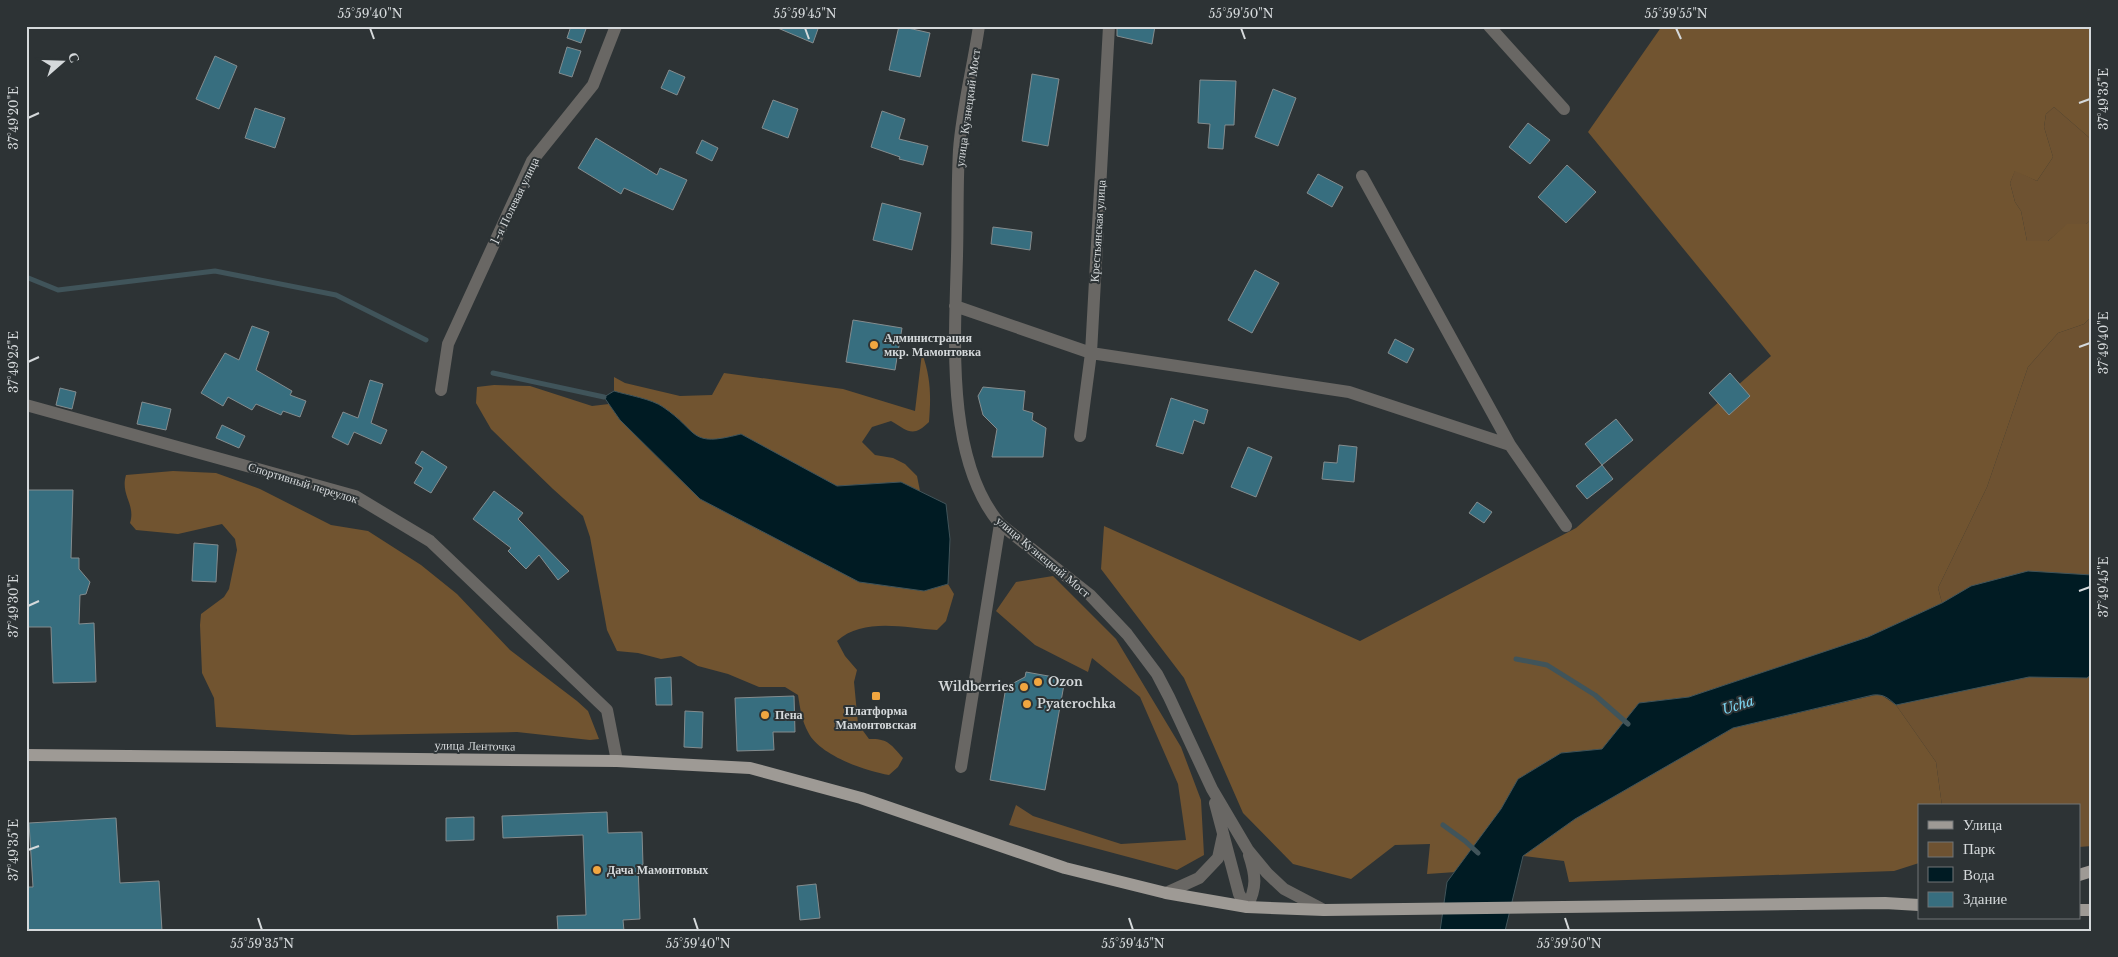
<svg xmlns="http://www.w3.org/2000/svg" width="2118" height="957" font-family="'Libre Baskerville',serif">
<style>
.green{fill:#6e5231}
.forest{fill:#715430}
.water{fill:#001b23;stroke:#40545a}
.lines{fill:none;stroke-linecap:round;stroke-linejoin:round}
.stream{stroke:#40545a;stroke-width:5}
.building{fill:#376e7f;stroke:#848c8e}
.minor{stroke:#696764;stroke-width:12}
.major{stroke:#9e9a95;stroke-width:12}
.ticks{fill:none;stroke:#d5d9db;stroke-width:2}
.poi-dot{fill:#f1a640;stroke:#2d3335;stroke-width:2}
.labels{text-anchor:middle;stroke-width:4;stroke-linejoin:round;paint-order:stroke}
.street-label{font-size:12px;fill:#d5d9db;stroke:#2d3335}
.poi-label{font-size:12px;font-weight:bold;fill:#d5d9db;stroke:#2d3335;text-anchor:start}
.water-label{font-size:14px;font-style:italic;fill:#7dd6f2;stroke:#2d3335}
.neatline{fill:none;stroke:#d5d9db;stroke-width:2}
.ticks-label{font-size:12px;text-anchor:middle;fill:#d5d9db}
</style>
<rect width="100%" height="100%" fill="#2d3335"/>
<path class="green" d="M2054,107L2092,140V219L2086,224L2067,225L2048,241H2027L2021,211L2015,202L2010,183L2015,170L2037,181L2053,157L2044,127L2046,114Z
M2092,316V846L2079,847V806H1942L1936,762L1896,705L1942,603L1938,588L1987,487L2028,367L2058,333L2084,324Z
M1053,576L1116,639L1181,747L1201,800L1204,855L1177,870L1009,825L1016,805L1033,816L1121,844L1186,840L1178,784L1140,697L1092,658L1088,672L1035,645L996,611L1016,582Z"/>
<path class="forest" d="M1662,26H2092V140L2054,107L2046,114L2044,127L2053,157L2037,181L2015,171L2010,183L2015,202L2021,211L2027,241H2048L2067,224H2086L2092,219V316L2084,324L2058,333L2028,367L1987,487L1938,588L1942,603L1868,637L1689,697L1639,703L1602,749L1561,753L1518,779L1501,809L1456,872L1427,874L1430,844L1395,845L1351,879L1293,864L1243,813L1184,678L1101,569L1104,526L1360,641L1576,528L1771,356L1588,132Z
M922,353C931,378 931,396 929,422C913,438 908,431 891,421L872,427L862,442L875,455L893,458L905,464L917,476L920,491L901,482L837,486L741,434C688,448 700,432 663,407C652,399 627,395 614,391V377L625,383L680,396L712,395L724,373L843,389L915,411Z
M494,385L530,386L592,406L609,404L620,420L700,499L859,582L924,591L948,584L954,594L946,621L937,630C906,628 863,617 837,641L845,656L857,670L854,682L858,724L869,739C887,738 891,744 903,758L898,767L889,775C865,771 819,755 808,732C802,721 800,708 798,695L785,687H759L728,674L698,666L681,656L661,659L638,653L617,651L607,630L590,537L583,516L553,489L491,429L476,403L477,387Z
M173,471L216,473L260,489L331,525L368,531L421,565L457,594L510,650L577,701L588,711L599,739L590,740L517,732L352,735L216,727L214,698L202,673L200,625L201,614L224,597L229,589L237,550L235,539L222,524L178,534L136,530L130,523C136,504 120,495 126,475Z
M1880,694L1896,705L1936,762L1942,806H1919V863L1894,871L1569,882L1564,861L1523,856L1575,819L1733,728Z"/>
<path class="water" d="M614,391C627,395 652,399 663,407C700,432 688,448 741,434L837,486L901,482L946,504L950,539L948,584L924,591L859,582L700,499L620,420L604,397Z
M2028,571L2092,575V674L2087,678L2029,677L1896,705C1888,698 1884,694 1873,695L1733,728L1575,819L1523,856L1505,931H1440L1447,882L1501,809L1518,779L1561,753L1602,749L1639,703L1689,697L1868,637L1942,603L1971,586Z"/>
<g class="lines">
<path class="stream" d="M26,277L58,290L215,271L336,295L426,340
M493,373L604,397
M1516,659L1547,665L1595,695L1628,724
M1443,825L1465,841L1478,853"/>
</g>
<path class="building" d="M571,26H587L581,43L567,38Z
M773,26H819L813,43Z
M899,26L930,33L920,77L889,70Z
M1117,26H1155L1152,44L1117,36Z
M567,47L581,51L572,77L559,73Z
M215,56L237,66L219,109L196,99Z
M669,70L685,77L677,95L661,88Z
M1032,74L1059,79L1048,146L1022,141Z
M1200,80L1236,81L1234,125H1225L1223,149L1208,148L1210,124L1198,123Z
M1273,89L1296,98L1278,146L1255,137Z
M773,100L798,109L788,138L762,128Z
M255,108L285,118L275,148L245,138Z
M882,111L905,119L899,139L928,146L923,165L899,159L900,157L871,147Z
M1528,123L1550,140L1530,164L1509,147Z
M596,138L657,175L660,168L687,180L673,210L624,188L621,194L578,168Z
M702,140L718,148L712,161L696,153Z
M1567,165L1596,192L1566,223L1538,197Z
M1318,174L1343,187L1332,207L1307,193Z
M882,203L921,213L912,250L873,240Z
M993,227L1032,232L1030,250L991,244Z
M1255,270L1279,283L1252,333L1228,320Z
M853,320L902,328L895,370L846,362Z
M252,326L269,332L256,370L292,391L290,395L306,401L300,417L283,411L281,415L256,404L252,410L228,397L223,406L201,393L225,353L239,360Z
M1395,339L1414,349L1407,363L1388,353Z
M1730,373L1750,396L1729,415L1709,393Z
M370,380L383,384L371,423L387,430L381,444L354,432L348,445L332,437L343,412L358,418Z
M983,387L1025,391L1023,410L1033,413L1032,420L1046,428L1043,457H992L997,429L983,415L978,396Z
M60,388L76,392L72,409L56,405Z
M1171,398L1208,410L1204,424L1194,420L1183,454L1156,446Z
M142,402L171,409L166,430L137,424Z
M1616,419L1633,440L1602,465L1585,444Z
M222,425L245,436L239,448L216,438Z
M1339,445L1357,447L1354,482L1322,479L1324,462L1337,463Z
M1248,447L1272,457L1256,497L1231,487Z
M422,451L447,467L431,493L414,483L423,468L415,463Z
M1602,465L1613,479L1587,499L1576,486Z
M27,490H73L71,558H79V569L90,582L86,594L80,595L79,624L94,623L96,682L53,683L51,627H26Z
M494,491L523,513L518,519L569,571L558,580L539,555L526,569L508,551L511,548L473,519Z
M1477,502L1492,512L1484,523L1469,513Z
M194,543L218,545L216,582L192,581Z
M1026,672L1065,679L1045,790L990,780L1006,687L1025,677Z
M671,677L672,705H656L655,678Z
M794,696L795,732H773L774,750L737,751L735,698Z
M685,711L703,712L702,748L684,747Z
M607,812L608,833L642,832L643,865H638L640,919L623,920L624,931H558L557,916L586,915L583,835L503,838L502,816Z
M474,817V840L446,841V818Z
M116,818L120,883L159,881L162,931H26V887H33L29,823Z
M816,884L820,918L800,920L797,886Z"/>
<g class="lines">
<path class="minor" d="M979,26C973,67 962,109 959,150C957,185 958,221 957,256C955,337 945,459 1000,524L1090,595L1127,634L1157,674L1169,697L1212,789L1248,850L1267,873L1284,889L1324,910
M1489,26L1564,109
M1362,176L1510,445L1566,526
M955,306L1091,353L1349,392L1510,445
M441,390L448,344L532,161L593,85L616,26
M26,405L355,496L430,541L607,710L617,761
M1080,436L1091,353L1109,26
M961,767L1000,524
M1215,803L1239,894L1247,907
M1166,893L1199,878L1218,858L1223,835
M1247,907C1257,887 1256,876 1249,855"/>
<path class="major" d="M26,755L617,761L750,768L861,798L1065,868L1166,893L1247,907L1324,910L1885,903L1919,905
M2079,875L2092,871
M2079,910H2092"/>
</g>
<path class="ticks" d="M370,28L374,39M805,28L809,39M1241,28L1245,39M1676,28L1681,39M2079,103L2090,99M28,118L39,113M2079,347L2090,343M28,362L39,357M2079,591L2090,587M28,606L39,601M28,850L39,846M258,918L262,930M694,918L698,930M1129,918L1133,930M1565,918L1569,930"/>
<g class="poi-dot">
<circle cx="874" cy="345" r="5"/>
<circle cx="1038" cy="682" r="5"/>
<circle cx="1024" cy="687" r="5"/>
<rect x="871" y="691" width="10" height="10" rx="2.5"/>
<circle cx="1027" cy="704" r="5"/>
<circle cx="765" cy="715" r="5"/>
<circle cx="597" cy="870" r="5"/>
</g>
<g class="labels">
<g class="street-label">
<text transform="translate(968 108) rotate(-82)" y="4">улица Кузнецкий Мост</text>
<text transform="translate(515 201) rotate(-64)" y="4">1-я Полевая улица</text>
<text transform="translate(1098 231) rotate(-86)" y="4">Крестьянская улица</text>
<text transform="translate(303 483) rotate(17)" y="4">Спортивный переулок</text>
<text transform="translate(1043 557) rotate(40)" y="4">улица Кузнецкий Мост</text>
<text transform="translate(475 746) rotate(1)" y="4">улица Ленточка</text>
</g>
<g class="poi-label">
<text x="884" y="342">Администрация<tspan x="884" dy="14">мкр. Мамонтовка</tspan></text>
<text x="1048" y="686">Ozon</text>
<text x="1014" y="691" text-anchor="end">Wildberries</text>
<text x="1037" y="708">Pyaterochka</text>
<text x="876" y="715" text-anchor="middle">Платформа<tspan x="876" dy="14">Мамонтовская</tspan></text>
<text x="775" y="719">Пена</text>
<text x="607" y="874">Дача Мамонтовых</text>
</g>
<g class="water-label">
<text transform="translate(1738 705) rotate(-18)" y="5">Ucha</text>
</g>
</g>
<rect width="2118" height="957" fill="none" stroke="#2d3335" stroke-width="55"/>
<rect x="1918" y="804" width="162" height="115" fill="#2d3335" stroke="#707577"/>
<rect x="1928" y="821" width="25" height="8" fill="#9e9a95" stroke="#707577"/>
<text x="1963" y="830" font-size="15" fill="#d5d9db">Улица</text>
<rect x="1928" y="842" width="25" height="15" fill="#6e5231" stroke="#707577"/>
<text x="1963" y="854" font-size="15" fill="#d5d9db">Парк</text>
<rect x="1928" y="867" width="25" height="15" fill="#001b23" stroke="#707577"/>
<text x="1963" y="880" font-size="15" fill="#d5d9db">Вода</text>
<rect x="1928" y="892" width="25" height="15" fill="#376e7f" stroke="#707577"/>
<text x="1963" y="904" font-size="15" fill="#d5d9db">Здание</text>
<g transform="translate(62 62) rotate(70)" stroke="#2d3335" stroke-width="4" paint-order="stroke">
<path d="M0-4L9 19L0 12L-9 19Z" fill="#d5d9db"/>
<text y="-8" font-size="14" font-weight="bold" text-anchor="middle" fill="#d5d9db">С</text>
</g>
<rect x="28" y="28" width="2062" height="902" class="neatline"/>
<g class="ticks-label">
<text x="370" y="18">55°59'40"N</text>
<text x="805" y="18">55°59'45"N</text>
<text x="1241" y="18">55°59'50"N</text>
<text x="1676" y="18">55°59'55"N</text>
<text transform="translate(2104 99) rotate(-90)" y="4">37°49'35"E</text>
<text transform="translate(14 118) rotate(-90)" y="4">37°49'20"E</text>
<text transform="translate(2104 343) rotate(-90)" y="4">37°49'40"E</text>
<text transform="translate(14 362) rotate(-90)" y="4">37°49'25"E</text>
<text transform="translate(2104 587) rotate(-90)" y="4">37°49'45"E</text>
<text transform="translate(14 606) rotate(-90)" y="4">37°49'30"E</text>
<text transform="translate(14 850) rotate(-90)" y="4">37°49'35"E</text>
<text x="262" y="948">55°59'35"N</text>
<text x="698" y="948">55°59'40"N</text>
<text x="1133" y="948">55°59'45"N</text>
<text x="1569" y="948">55°59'50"N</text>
</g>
</svg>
